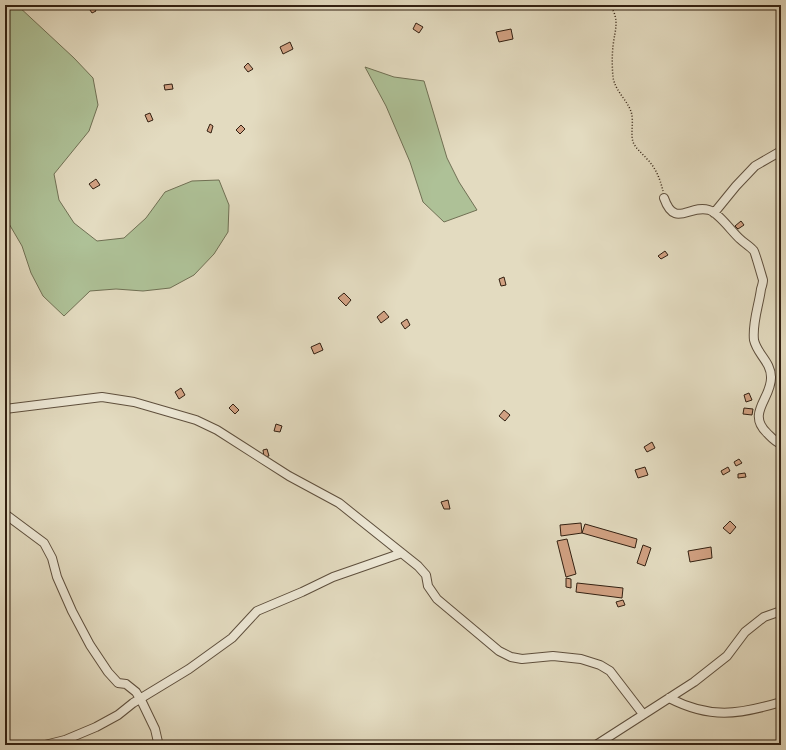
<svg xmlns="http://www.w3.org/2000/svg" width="786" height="750" font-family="'Old Standard TT',serif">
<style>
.green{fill:#aec197;stroke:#707054}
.building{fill:#d1a182;stroke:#322011}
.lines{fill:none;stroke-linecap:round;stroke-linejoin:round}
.minor-casing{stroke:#5e4f3d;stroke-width:10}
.path{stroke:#322011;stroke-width:1.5;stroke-dasharray:1 2;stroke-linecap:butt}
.minor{stroke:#ede8d6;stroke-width:8}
</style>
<rect width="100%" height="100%" fill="#e3dbc0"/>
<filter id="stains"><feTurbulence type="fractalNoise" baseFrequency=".005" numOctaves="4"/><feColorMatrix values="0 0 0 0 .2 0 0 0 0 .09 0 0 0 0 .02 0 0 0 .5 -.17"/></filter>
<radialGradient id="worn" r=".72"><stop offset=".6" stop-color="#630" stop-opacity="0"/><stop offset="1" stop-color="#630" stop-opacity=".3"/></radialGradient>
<path class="green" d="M5,5H17L74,58L93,78L98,105L89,131L54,174L59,200L74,223L97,241L124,238L146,218L165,192L192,181L219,180L229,205L228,232L214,254L194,275L170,288L143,291L116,289L90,291L64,316L43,296L31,273L22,246L5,217Z
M365,67L394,77L424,81L447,158L459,182L477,210L444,222L423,202L410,162L386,106Z"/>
<path class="building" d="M90,5H93L96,11L92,13L88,7Z
M416,23L423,27L419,33L413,29Z
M511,29L513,39L499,42L496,32Z
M290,42L293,49L283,54L280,47Z
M248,63L253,69L248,72L244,67Z
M172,84L173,89L165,90L164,85Z
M150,113L153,120L148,122L145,115Z
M210,124L213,126L211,133L207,131Z
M241,125L245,129L240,134L236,130Z
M96,179L100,185L93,189L89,184Z
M741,221L744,225L738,229L735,226Z
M665,251L668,255L661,259L658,256Z
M504,277L506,285L501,286L499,279Z
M344,293L351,300L346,306L338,298Z
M384,311L389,317L381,323L377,317Z
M407,319L410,325L405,329L401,323Z
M320,343L323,350L314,354L311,347Z
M181,388L185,395L179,399L175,392Z
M749,393L752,400L746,402L744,395Z
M233,404L239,410L235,414L229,408Z
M744,408L753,409L752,415L743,414Z
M504,410L510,415L505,421L499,416Z
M276,424L282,426L280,432L274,431Z
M652,442L655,448L647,452L644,447Z
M267,449L269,456L264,457L263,450Z
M739,459L742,463L736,466L734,462Z
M645,467L648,475L638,478L635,470Z
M728,467L730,471L723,475L721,471Z
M745,473L746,477L738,478V474Z
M448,500L450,509H444L441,502Z
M730,521L736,527L730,534L723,528Z
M581,523L582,533L561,536L560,525Z
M585,524L637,539L635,548L582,533Z
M567,539L576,574L566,577L557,541Z
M643,545L651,548L645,566L637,563Z
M711,547L712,558L690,562L688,551Z
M566,578L571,579V588L566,587Z
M577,583L623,588L622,598L576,592Z
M623,600L625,605L618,607L616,602Z"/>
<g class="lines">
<defs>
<path id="minor" d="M664,198C675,229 689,204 709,210C719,213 732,232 740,239C744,243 750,246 754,251C755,252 762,277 763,280C763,282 762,286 761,289C759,305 752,323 754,340C757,354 771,362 771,377C772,398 746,413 767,433C771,437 775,442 781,444
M714,213L736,186L755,166L781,151
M5,409L102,397L134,402L196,420L217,430L289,476L339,503L418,566L426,575L428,586L437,599L499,651L511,657L522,659L553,656L581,659L600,665L610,671L643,714
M5,514L44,543L52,558L57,577L72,611L90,645L108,672L118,683L126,684L136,692L142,702L155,729L158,742L157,745
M669,698C710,719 738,715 781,702
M45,745L65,740L96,727L118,715L133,703L189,669L232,638L257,611L302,592L333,577L402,553
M596,745L694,682L727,656L745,632L764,617L781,611"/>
</defs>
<use href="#minor" class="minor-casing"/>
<path class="path" d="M610,5C620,20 615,29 613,46C612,55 612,67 613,77C615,90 625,98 630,109C635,119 630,132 633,142C636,149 642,153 647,159C656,168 660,179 663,191"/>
<use href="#minor" class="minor"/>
</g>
<rect width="786" height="750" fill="none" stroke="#e3dbc0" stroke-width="20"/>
<rect x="6" y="6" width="774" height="738" fill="none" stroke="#322011" stroke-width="2"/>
<rect x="10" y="10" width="766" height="730" fill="none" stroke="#322011"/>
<rect width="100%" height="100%" filter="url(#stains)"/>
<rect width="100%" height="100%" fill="url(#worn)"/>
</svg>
